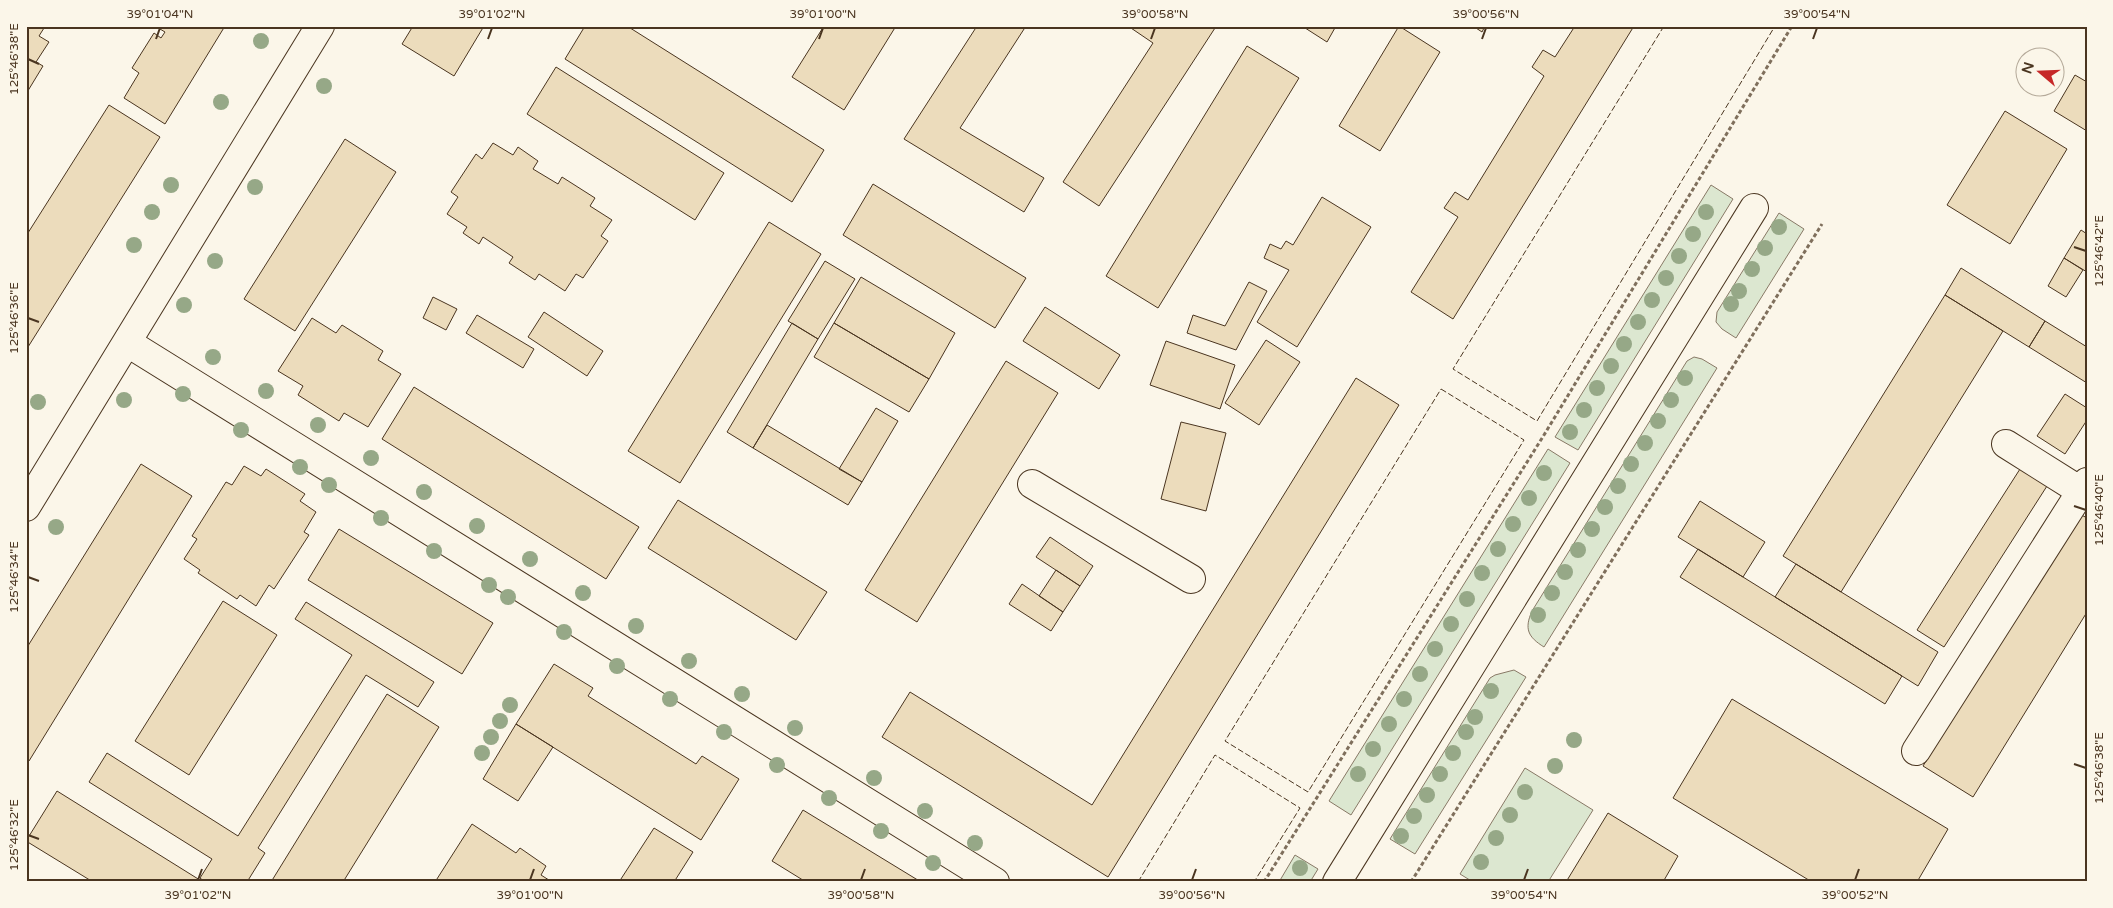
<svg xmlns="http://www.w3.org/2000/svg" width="2113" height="908" font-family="'Varela Round',sans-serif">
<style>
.green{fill:#dce7d0;stroke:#887966}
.building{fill:#ecdcbc;stroke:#4a3520}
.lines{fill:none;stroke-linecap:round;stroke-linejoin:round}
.minor-casing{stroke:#4a3520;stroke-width:30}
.path{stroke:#7f6f5c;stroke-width:3;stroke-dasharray:4 2.5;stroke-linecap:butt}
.minor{stroke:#fbf6e9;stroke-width:28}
.fence{stroke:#4a3520;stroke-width:1;stroke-dasharray:6 2.5;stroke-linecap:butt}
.tree{fill:#96a887}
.ticks{fill:none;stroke:#4a3520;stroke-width:2}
.neatline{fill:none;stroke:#4a3520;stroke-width:2}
.ticks-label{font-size:12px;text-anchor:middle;fill:#4a3520}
</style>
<rect width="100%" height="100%" fill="#fbf6e9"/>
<path class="green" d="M1711,185L1733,199L1578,450L1555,437Z
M1779,213L1804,229L1736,338L1722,329L1716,322L1717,312Z
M1694,357L1702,359L1717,368L1544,647C1528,637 1524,629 1532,611L1687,361Z
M1548,449L1570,463L1351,815L1329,801Z
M1514,670L1526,677L1415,854L1390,839L1490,678L1495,675Z
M1525,768L1593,810L1548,882H1473L1460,874Z
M1295,855L1318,869L1310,882H1279Z"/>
<path class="building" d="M26,26L44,28L39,36L49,42L36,62L43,66L26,94Z
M155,26H225L165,124L124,98L139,73L132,68L154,33L161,38L165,32Z
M413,26H484L454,76L402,44Z
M585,26H627L824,150L792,202L565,59Z
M824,26H896L844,110L792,77Z
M977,26H1026L960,128L1044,178L1024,212L904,139Z
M1128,26L1215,28L1099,206L1063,182L1153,43Z
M1302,26H1336L1327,42Z
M1399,26L1440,52L1380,151L1339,126Z
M1473,26H1485L1482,32Z
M1575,26H1634L1453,319L1411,292L1458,217L1444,208L1455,192L1468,200L1544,76L1532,67L1543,50L1555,57Z
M1247,46L1299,78L1158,308L1106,276Z
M556,67L724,173L695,220L527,114Z
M2075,75L2087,82V131L2054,111Z
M109,105L160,137L28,347L26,345V236Z
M2005,111L2067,149L2010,244L1947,205Z
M345,139L396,172L295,331L244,299Z
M493,143L513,155L518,147L538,161L533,169L558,184L562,177L595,198L590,206L612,220L601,236L608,241L583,278L576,274L565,291L539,274L535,280L509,263L513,257L483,237L479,244L463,233L467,227L447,214L458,197L451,192L476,154L482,159Z
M873,184L1026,278L995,328L843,235Z
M1322,197L1371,227L1297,347L1257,322L1289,270L1264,258L1270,244L1281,249L1286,241L1293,245Z
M769,222L821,254L680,483L628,451Z
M2081,230L2087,234V272L2064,258Z
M2064,258L2083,270L2066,297L2048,286Z
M825,261L855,279L818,339L788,321Z
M1961,268L2045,321L2029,347L1945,295Z
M861,277L955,333L929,379L834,323Z
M1249,282L1267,291L1236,350L1187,333L1193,315L1225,326Z
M1945,295L2003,331L1841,592L1783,556Z
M433,297L457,309L446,330L423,318Z
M1045,307L1120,355L1099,389L1023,341Z
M544,312L603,351L587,376L528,337Z
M477,315L534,349L523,368L466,333Z
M312,318L336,333L342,325L383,351L378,360L401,374L368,427L344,413L339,421L298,395L303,386L278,371Z
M2045,321L2087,347V383L2029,347Z
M792,323L818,339L753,448L727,432Z
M834,323L929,379L909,412L814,357Z
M1266,340L1300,362L1259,425L1225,403Z
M1166,341L1235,365L1220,409L1150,385Z
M1006,361L1058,393L917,622L865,590Z
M1356,378L1399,405L1108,877L882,737L910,692L1092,805Z
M414,387L639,527L606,579L382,439Z
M2065,394L2087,408V420L2065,454L2037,436Z
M876,408L898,421L862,482L839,469Z
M1181,422L1226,433L1206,511L1161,499Z
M767,425L862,482L848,505L753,448Z
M141,464L192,496L29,761L26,759V649Z
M244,466L261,476L266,469L305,494L300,501L316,512L304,532L309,535L274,589L269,585L256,606L240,595L237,599L198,573L200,570L184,559L197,539L192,536L226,482L232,485Z
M2020,469L2047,486L1944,647L1917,630Z
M678,500L827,592L796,640L648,548Z
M1700,501L1765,542L1743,577L1678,537Z
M2078,513L2087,518V612L1973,797L1923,766Z
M339,529L493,623L462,674L308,580Z
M1050,537L1093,566L1080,586L1036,557Z
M1698,549L1902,676L1885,704L1680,577Z
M1796,564L1938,652L1918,686L1775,597Z
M1056,570L1080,586L1063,612L1039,596Z
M1022,584L1063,612L1051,631L1009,604Z
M223,601L277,635L189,775L135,741Z
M306,602L434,682L418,707L366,675L258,848L265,853L247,882H205L200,878L212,859L89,782L107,753L238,836L352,655L295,619Z
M554,664L593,688L588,696L696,764L702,756L739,779L701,840L516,724Z
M387,694L439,727L343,882H271Z
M1732,699L1948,829L1917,882H1812L1673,798Z
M516,724L553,747L518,801L483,779Z
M57,791L203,882H93L26,841Z
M803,810L921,882H806L772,861Z
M1608,813L1678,856L1663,882H1566Z
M472,824L516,853L520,848L546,866L541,875L552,882H435Z
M654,828L693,852L674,882H619Z"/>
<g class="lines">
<defs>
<path id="minor" d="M128,343L995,882
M2006,444L2087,495
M1032,484L1191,579
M26,507L320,26
M1916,751L2087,482
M1337,882L1754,208"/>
</defs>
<use href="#minor" class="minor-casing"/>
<path class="path" d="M1264,882L1544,435L1792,26
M1411,882L1822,224"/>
<use href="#minor" class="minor"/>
<path class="fence" d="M1664,26L1453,369L1537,421L1775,26
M1441,389L1524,440L1308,792L1225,741Z
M1138,882L1215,755L1300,808L1254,882"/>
</g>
<g class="tree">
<circle cx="261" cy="41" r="8"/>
<circle cx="324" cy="86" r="8"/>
<circle cx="221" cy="102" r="8"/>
<circle cx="171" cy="185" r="8"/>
<circle cx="255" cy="187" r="8"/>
<circle cx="152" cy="212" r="8"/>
<circle cx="1706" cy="212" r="8"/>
<circle cx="1779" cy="227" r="8"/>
<circle cx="1693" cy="234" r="8"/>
<circle cx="134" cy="245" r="8"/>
<circle cx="1765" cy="248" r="8"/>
<circle cx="1679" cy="256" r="8"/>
<circle cx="215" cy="261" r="8"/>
<circle cx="1752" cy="269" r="8"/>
<circle cx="1666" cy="278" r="8"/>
<circle cx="1739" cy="291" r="8"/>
<circle cx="1652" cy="300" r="8"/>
<circle cx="1731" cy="304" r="8"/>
<circle cx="184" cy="305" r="8"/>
<circle cx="1638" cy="322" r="8"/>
<circle cx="1624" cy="344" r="8"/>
<circle cx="213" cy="357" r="8"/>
<circle cx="1611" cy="366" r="8"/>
<circle cx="1685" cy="378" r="8"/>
<circle cx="1597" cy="388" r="8"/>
<circle cx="266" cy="391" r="8"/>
<circle cx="183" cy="394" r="8"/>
<circle cx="124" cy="400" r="8"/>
<circle cx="1671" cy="400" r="8"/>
<circle cx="38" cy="402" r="8"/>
<circle cx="1584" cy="410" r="8"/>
<circle cx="1658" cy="421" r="8"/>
<circle cx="318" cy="425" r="8"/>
<circle cx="241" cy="430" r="8"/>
<circle cx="1570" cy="432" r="8"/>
<circle cx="1645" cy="443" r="8"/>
<circle cx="371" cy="458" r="8"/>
<circle cx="1631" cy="464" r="8"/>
<circle cx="300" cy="467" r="8"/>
<circle cx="1544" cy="473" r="8"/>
<circle cx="329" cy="485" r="8"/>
<circle cx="1618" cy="486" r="8"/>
<circle cx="424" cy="492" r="8"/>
<circle cx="1529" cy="498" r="8"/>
<circle cx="1605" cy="507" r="8"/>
<circle cx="381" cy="518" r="8"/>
<circle cx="1513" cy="524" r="8"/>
<circle cx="477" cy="526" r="8"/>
<circle cx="56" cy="527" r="8"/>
<circle cx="1592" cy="529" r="8"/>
<circle cx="1498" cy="549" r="8"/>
<circle cx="1578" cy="550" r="8"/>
<circle cx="434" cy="551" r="8"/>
<circle cx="530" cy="559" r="8"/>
<circle cx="1565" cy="572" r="8"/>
<circle cx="1482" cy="573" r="8"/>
<circle cx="489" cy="585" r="8"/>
<circle cx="583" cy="593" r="8"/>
<circle cx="1552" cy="593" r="8"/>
<circle cx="508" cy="597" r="8"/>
<circle cx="1467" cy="599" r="8"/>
<circle cx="1538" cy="615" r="8"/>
<circle cx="1451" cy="624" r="8"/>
<circle cx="636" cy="626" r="8"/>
<circle cx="564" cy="632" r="8"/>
<circle cx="1435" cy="649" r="8"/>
<circle cx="689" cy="661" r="8"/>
<circle cx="617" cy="666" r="8"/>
<circle cx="1420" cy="674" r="8"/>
<circle cx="1491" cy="691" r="8"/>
<circle cx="742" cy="694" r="8"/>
<circle cx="670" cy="699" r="8"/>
<circle cx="1404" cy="699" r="8"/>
<circle cx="510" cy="705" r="8"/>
<circle cx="1475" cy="717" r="8"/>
<circle cx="500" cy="721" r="8"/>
<circle cx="1389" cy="724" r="8"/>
<circle cx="795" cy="728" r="8"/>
<circle cx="724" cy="732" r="8"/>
<circle cx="1466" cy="732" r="8"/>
<circle cx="491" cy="737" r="8"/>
<circle cx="1574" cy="740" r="8"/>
<circle cx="1373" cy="749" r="8"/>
<circle cx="482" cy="753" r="8"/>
<circle cx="1453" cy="753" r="8"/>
<circle cx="777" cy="765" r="8"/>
<circle cx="1555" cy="766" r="8"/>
<circle cx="1358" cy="774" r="8"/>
<circle cx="1440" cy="774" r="8"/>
<circle cx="874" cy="778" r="8"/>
<circle cx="1525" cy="792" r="8"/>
<circle cx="1427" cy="795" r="8"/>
<circle cx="829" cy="798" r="8"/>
<circle cx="925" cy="811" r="8"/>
<circle cx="1510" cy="815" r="8"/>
<circle cx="1414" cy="816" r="8"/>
<circle cx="881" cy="831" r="8"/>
<circle cx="1401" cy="836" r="8"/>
<circle cx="1496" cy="838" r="8"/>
<circle cx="975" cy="843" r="8"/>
<circle cx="1481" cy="862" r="8"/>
<circle cx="933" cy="863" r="8"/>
<circle cx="1300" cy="868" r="8"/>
</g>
<path class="ticks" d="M156,39L160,28M488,39L492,28M819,39L823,28M1151,39L1155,28M1482,39L1486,28M1813,39L1817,28M28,59L39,64M2074,247L2086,251M28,318L39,322M2074,506L2086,510M28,577L39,581M2074,764L2086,768M28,835L39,839M198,880L202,869M530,880L534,869M861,880L865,869M1192,880L1196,869M1524,880L1528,869M1855,880L1859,869"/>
<rect width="2113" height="908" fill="none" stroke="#fbf6e9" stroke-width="55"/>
<g transform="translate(2040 72) rotate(289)"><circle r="24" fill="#fbf6e9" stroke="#b4a999"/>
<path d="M0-4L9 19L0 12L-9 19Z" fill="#c62828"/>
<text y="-8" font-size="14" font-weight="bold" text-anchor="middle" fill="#4a3520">N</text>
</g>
<rect x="28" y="28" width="2058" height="852" class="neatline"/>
<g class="ticks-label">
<text x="160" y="18">39°01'04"N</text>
<text x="492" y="18">39°01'02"N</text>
<text x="823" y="18">39°01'00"N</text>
<text x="1155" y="18">39°00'58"N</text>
<text x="1486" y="18">39°00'56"N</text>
<text x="1817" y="18">39°00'54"N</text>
<text transform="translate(14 59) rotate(-90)" y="4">125°46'38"E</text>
<text transform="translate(2099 251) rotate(-90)" y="4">125°46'42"E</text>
<text transform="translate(14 318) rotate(-90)" y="4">125°46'36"E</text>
<text transform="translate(2099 510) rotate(-90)" y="4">125°46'40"E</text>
<text transform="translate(14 577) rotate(-90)" y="4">125°46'34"E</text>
<text transform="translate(2099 768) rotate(-90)" y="4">125°46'38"E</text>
<text transform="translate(14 835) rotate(-90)" y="4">125°46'32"E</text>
<text x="198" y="899">39°01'02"N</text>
<text x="530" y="899">39°01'00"N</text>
<text x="861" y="899">39°00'58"N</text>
<text x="1192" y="899">39°00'56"N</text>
<text x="1524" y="899">39°00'54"N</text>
<text x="1855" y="899">39°00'52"N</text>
</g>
</svg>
